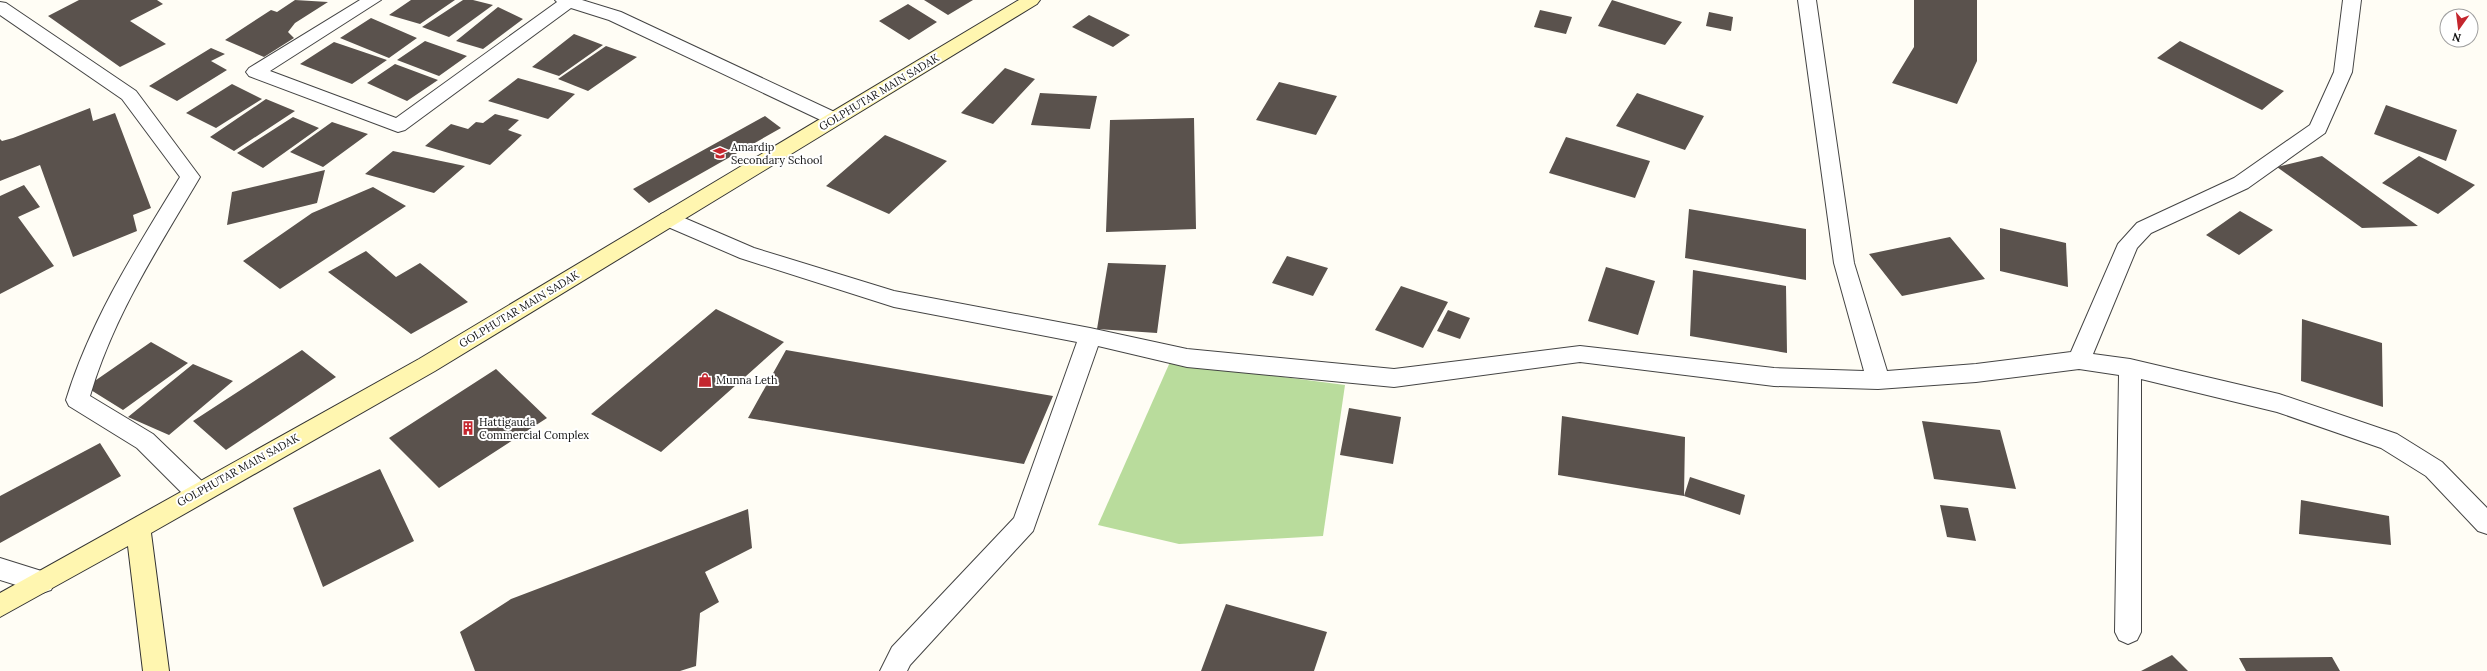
<svg xmlns="http://www.w3.org/2000/svg" width="2487" height="671" font-family="Lora,serif">
<style>
.forest{fill:#b9dc9c}
.building{fill:#5a524d}
.lines{fill:none;stroke-linecap:round;stroke-linejoin:round}
.street-casing{stroke:#444;stroke-width:2}
.secondary-casing{stroke:#333;stroke-width:2}
.street{fill:#fff;fill-rule:evenodd}
.secondary{fill:#fff6b0;fill-rule:evenodd}
.labels{text-anchor:middle;stroke-width:4;stroke-linejoin:round;paint-order:stroke}
.street-label{font-size:11px;fill:#111;stroke:#fff}
.poi-label{font-size:11px;fill:#111;stroke:#fff;text-anchor:start}
</style>
<rect width="100%" height="100%" fill="#fffdf5"/>
<path class="forest" d="M1170,362L1345,385L1323,536L1179,544L1098,525Z"/>
<path class="building" d="M79,0H157L163,4L130,21L166,44L120,67L48,16Z
M295,0L328,2L295,23L288,32L294,38L264,57L225,40L271,10L277,12Z
M411,0H455L420,24L389,15Z
M463,0H473L493,5L449,37L422,27Z
M924,0H973L948,15Z
M1612,0L1682,22L1665,45L1598,26Z
M1914,0H1977V61L1957,104L1892,83L1914,47Z
M908,4L937,22L909,40L879,21Z
M498,7L523,19L483,49L456,41Z
M1540,10L1572,17L1566,34L1534,27Z
M1709,12L1733,17L1731,31L1706,26Z
M1089,15L1130,35L1113,47L1072,27Z
M371,18L417,38L389,58L340,38Z
M574,34L603,45L559,76L532,67Z
M425,41L467,56L439,76L397,60Z
M2180,41L2284,91L2262,110L2157,58Z
M334,42L387,60L352,84L300,64Z
M606,46L637,57L588,91L558,79Z
M211,48L225,54L211,61L227,70L177,101L149,86Z
M395,64L438,80L407,101L367,83Z
M1005,68L1035,79L993,124L961,113Z
M518,78L575,94L548,119L488,101Z
M1279,82L1337,96L1316,135L1256,120Z
M232,84L262,99L216,128L186,113Z
M1040,93L1097,96L1090,129L1031,125Z
M1637,93L1704,116L1685,150L1616,126Z
M266,99L295,111L234,151L210,137Z
M2386,105L2457,130L2446,161L2374,134Z
M90,108L93,121L115,113L151,208L133,215L137,231L73,257L40,165L0,181V139L2,141L13,138Z
M495,114L519,120L508,130L522,135L490,165L425,146L451,124L468,129L476,122L483,123Z
M765,116L781,128L649,203L633,189Z
M293,117L319,128L263,168L237,153Z
M1194,118L1196,229L1106,232L1110,120Z
M332,122L368,134L323,167L290,152Z
M885,135L947,161L889,214L826,186Z
M1566,137L1650,161L1635,198L1549,173Z
M393,151L465,166L434,193L365,174Z
M2322,156L2418,226L2362,228L2277,167Z
M2419,156L2475,185L2438,214L2382,183Z
M325,170L317,203L227,225L232,192Z
M24,185L40,207L18,217L54,266L0,294V196Z
M373,187L406,206L280,289L243,261L312,213Z
M1689,209L1806,229V280L1685,258Z
M2240,211L2273,230L2239,255L2206,235Z
M2000,228L2066,243L2068,287L2000,271Z
M1950,237L1985,279L1902,296L1869,254Z
M366,251L396,277L420,263L468,302L411,334L328,272Z
M1287,256L1328,268L1313,296L1272,283Z
M1108,263L1166,265L1157,333L1097,329Z
M1606,267L1655,281L1638,335L1588,321Z
M1693,270L1786,286L1787,353L1690,336Z
M1401,286L1448,302L1423,348L1375,330Z
M716,309L784,342L661,452L591,414Z
M1448,310L1470,318L1460,339L1437,331Z
M2302,319L2382,343L2383,407L2301,381Z
M151,342L188,363L123,410L86,387Z
M302,350L336,377L226,450L193,421Z
M786,350L1053,396L1024,464L748,418Z
M193,364L233,381L169,435L128,417Z
M496,369L547,418L439,488L389,438Z
M1349,408L1401,417L1393,464L1340,455Z
M1562,416L1685,437L1684,496L1558,475Z
M1922,421L2000,430L2016,489L1934,479Z
M100,443L121,476L0,543V496Z
M380,469L414,541L323,587L293,508Z
M1690,477L1745,495L1740,515L1684,496Z
M2301,500L2389,516L2391,545L2299,534Z
M1940,505L1968,508L1976,541L1947,537Z
M748,509L752,548L705,572L719,602L700,613L696,666L680,671H475L460,632L511,599Z
M1226,604L1327,632L1314,671H1201Z
M2172,655L2188,671H2141Z
M2332,657L2340,671H2246L2239,658Z"/>
<g class="lines">
<defs>
<path id="street" d="M360,0H381L270,71L396,118L557,2L555,0H582L621,12L841,115L843,119L841,123L834,125L827,123L609,20L571,8L405,130L398,132L249,76L246,72L249,68Z
M1798,0H1816L1854,263L1887,371L1976,364L2071,352L2118,244L2137,223L2234,178L2310,125L2334,72L2343,0H2361L2352,72L2325,133L2248,188L2151,233L2137,248L2093,354L2130,359L2279,394L2397,434L2442,462L2487,508V534L2478,531L2426,476L2381,448L2277,412L2141,379V632L2137,640L2128,644L2119,640L2115,632L2119,375L2079,369L1976,382L1878,389L1774,386L1580,362L1394,387L1187,367L1098,346L1033,531L910,665L907,671H880L892,647L1014,518L1077,342L894,307L740,258L661,224L658,219L661,214L668,212L675,214L754,248L894,291L1090,328L1187,349L1394,369L1580,346L1774,368L1864,371L1834,263Z
M0,2L6,3L136,91L200,177C158,248 113,317 90,396L153,434L207,486L210,493L207,500L198,503L189,500L137,448L69,406L66,400C91,319 136,249 180,177L122,99L0,15Z
M0,558L51,574L55,582L51,590L42,593L0,580Z"/>
<path id="secondary" d="M1019,0H1040L1037,4L435,371L151,533L169,671H143L128,546L0,617V593L419,359Z"/>
</defs>
<use href="#street" class="street-casing"/>
<use href="#secondary" class="secondary-casing"/>
<use href="#street" class="street"/>
<use href="#secondary" class="secondary"/>
</g>
<defs>
<symbol id="school-bare" viewBox="-9 -9 18 18"><path d="M0-5L7-2L0 1L-7-2ZM-4 1L0 2.5L4 1V4Q0 6-4 4Z" fill="#c4262e" stroke="#fff" stroke-width="2.5" paint-order="stroke"/></symbol>
<symbol id="shop-bare" viewBox="-9 -9 18 18"><path d="M-5-2.5h2.3a2.7 3.5 0 0 1 5.4 0H5L5.5 6h-11ZM-1.5-2.5h3a1.5 2.3 0 0 0-3 0Z" fill="#c4262e" stroke="#fff" stroke-width="2.5" paint-order="stroke"/></symbol>
<symbol id="building-bare" viewBox="-9 -9 18 18"><path d="M-4-6H4V6H1V3H-1V6H-4ZM-2.5-4.3h1.7v1.8h-1.7ZM.8-4.3h1.7v1.8H.8ZM-2.5-1h1.7V.8h-1.7ZM.8-1h1.7V.8H.8Z" fill="#c4262e" stroke="#fff" stroke-width="2.5" paint-order="stroke"/></symbol>
</defs>
<g fill-rule="evenodd">
<use href="#school-bare" x="710" y="143" width="20" height="20"/>
<use href="#shop-bare" x="695" y="370" width="20" height="20"/>
<use href="#building-bare" x="458" y="418" width="20" height="20"/>
</g>
<g class="labels">
<g class="street-label">
<text transform="translate(879 92) rotate(-31)" y="4">GOLPHUTAR MAIN SADAK</text>
<text transform="translate(519 309) rotate(-31)" y="4">GOLPHUTAR MAIN SADAK</text>
<text transform="translate(238 470) rotate(-29)" y="4">GOLPHUTAR MAIN SADAK</text>
</g>
<g class="poi-label">
<text x="731" y="151">Amardip<tspan x="731" dy="13">Secondary School</tspan></text>
<text x="716" y="384">Munna Leth</text>
<text x="479" y="426">Hattigauda<tspan x="479" dy="13">Commercial Complex</tspan></text>
</g>
</g>
<g transform="translate(2459 28) rotate(194)"><circle r="19" fill="#ffffff" stroke="#a0a0a0"/>
<path d="M0-3L7 15L0 10L-7 15Z" fill="#c4262e"/>
<text y="-6" font-size="11" font-weight="bold" text-anchor="middle" fill="#111111">N</text>
</g>
</svg>
